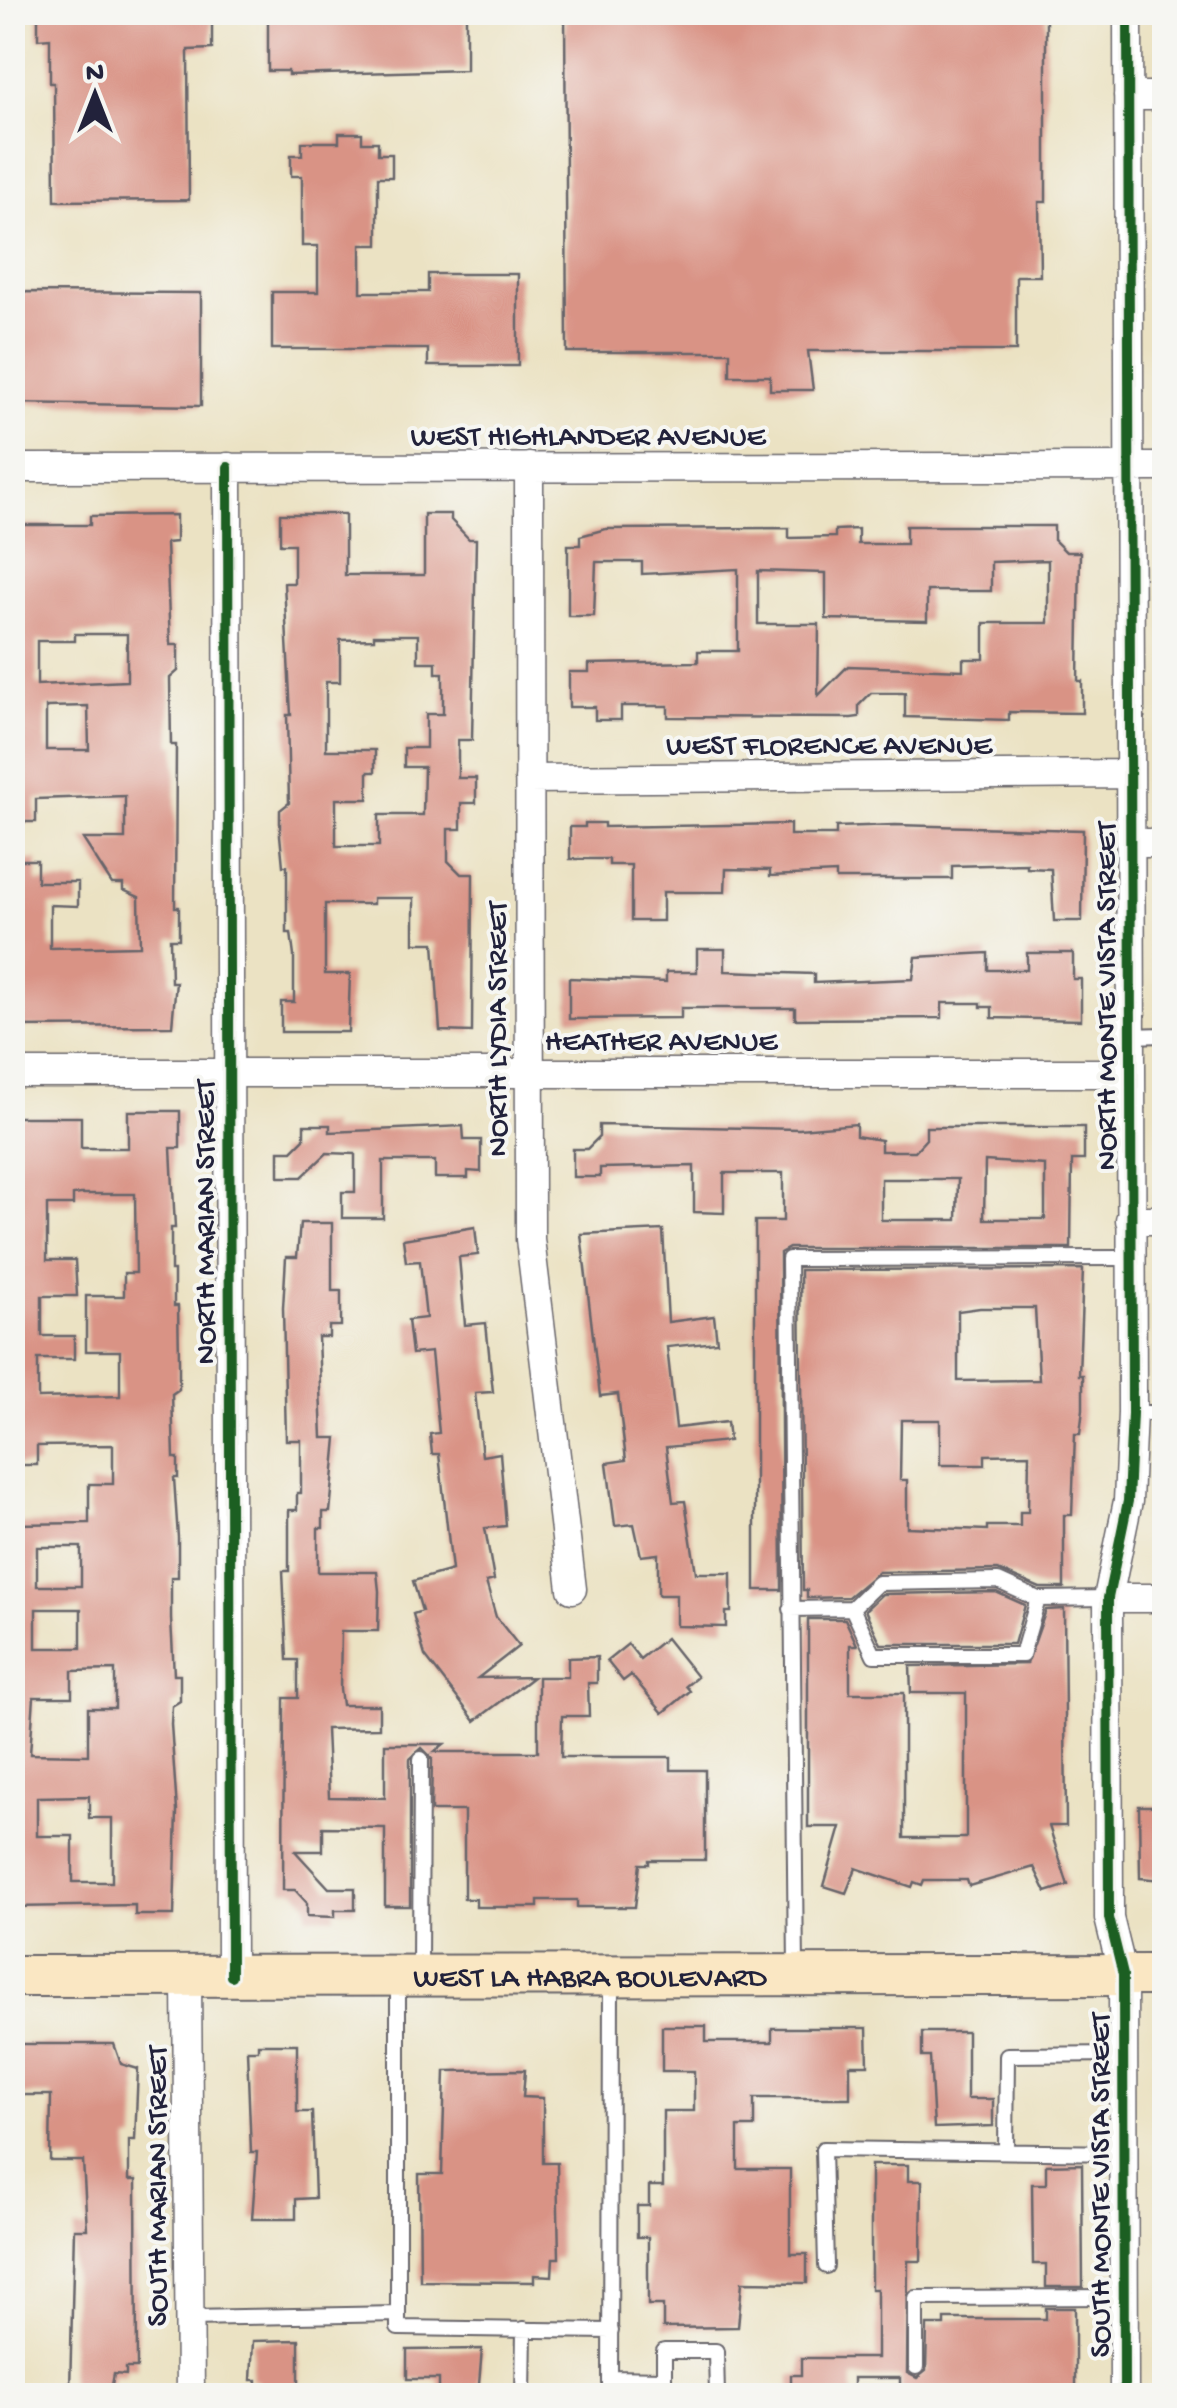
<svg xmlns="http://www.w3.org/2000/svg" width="1177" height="2408" font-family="'Gochi Hand',sans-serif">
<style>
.building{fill:#d99385;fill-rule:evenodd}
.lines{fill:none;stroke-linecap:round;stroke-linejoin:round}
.lane-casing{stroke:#68656b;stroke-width:18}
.street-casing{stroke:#68656b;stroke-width:31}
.secondary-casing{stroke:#68656b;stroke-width:44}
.lane{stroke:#fff;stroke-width:14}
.street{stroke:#fff;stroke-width:28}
.secondary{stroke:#fae7c3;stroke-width:40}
.cycleway-casing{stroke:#f6f6f2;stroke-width:16}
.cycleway{stroke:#1b5e20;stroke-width:10}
.labels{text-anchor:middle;stroke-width:8;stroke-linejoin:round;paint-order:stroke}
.street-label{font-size:30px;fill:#22223b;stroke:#f6f6f2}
</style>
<rect width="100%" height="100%" fill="#f6f6f2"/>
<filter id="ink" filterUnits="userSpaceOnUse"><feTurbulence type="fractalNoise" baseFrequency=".01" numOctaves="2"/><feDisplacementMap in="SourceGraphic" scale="20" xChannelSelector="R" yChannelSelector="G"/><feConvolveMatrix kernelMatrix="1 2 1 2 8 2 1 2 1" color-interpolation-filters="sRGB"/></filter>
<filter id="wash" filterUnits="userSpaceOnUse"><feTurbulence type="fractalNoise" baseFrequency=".0048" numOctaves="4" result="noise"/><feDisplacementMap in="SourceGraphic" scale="40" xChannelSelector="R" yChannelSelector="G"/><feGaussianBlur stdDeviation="2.25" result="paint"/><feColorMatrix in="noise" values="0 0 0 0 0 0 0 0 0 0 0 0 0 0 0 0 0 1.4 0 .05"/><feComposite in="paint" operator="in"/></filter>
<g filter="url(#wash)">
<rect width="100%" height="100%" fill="#ebe2c3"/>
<g id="blocks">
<path class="building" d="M38,12H212V49L188,50L189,200L55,201L54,83H50V38L38,39Z
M289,12H466V70L288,75V71H268V15Z
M565,12H1046V202H1039L1040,276H1016V351H808L813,390H770V376H730V352H567Z
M339,133H362V142H378V154H392V177H378V245H361V292H428V274H518V366H428V349H272V292H318V246H302V176H291V155H302V142H339Z
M12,292L201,293V406L12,403Z
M280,514H345V575H424V514H451V520L469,539H476L472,740H458V778H476V803H461V829H448V861L461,874H473L472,1032L440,1031L434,943H414V898H373V904H325V974H350L348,1032H281V1002H294V956L291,933H287V866H283L280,835V810L289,803L287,715H291L284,583H294V544H280ZM374,635H418V662H436V673H443V714H426V748H404V767H424L423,815H379V846H336V799H368V772H375V750H326V682H340V640L374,639Z
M176,515V542L166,543L170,645H178V671L170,678L171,745H176L175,907H179V939H170L171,982H176L172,1026L12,1027V860H37V882H78V906L50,905V948L140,946L139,897L123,890V884H112L83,839H125V796L36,799V822H12V525H90V516ZM75,634H127V681L37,685V641H75ZM88,706L89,750H46V707Z
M906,526H1054V540L1066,552H1080L1078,681H1082V713L1009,712V720L905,717V693H871L859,705V717L851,718L668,717V706H621V720H595V707H569V672H589V664L698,662V651H738V569L642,574V562H596L594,616H568V545H580V536L606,529L789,528V538L835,537V530L858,529V544H906ZM1048,560V623H984V659H963V670L848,666L818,696L819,624H758V571L826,573V619L927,621V591H991V562Z
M585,823H604V827L790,824V835H836V827L895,825L1083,830L1082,921H1054L1051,869L1027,868V864L952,866V879H836V873L770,876V870L726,869L725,892H663V921H631V865H609V859H570V827H585Z
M697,949H725V971L814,974V983L913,979L916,957L988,953V970H1027V953H1073V979H1081V1020L992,1018V1007H981V1003H942V1018L795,1019V1008H681V1018L569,1019V978L666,982V972H697Z
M128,1111H180V1148H171L175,1228H171V1271H174V1306H178L179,1360V1389L172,1394L174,1458H178V1478H174L178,1538V1577H171V1619L174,1675H180V1701L172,1706L171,1724L177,1811L174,1915H135V1905L12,1907V1524L89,1523V1484H113V1445L37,1446V1465H12V1117H81V1148H128ZM81,1194H135L136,1273H124V1296H86V1351H120V1396L38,1398V1359H74V1336H42V1296H77L75,1260H47V1205H73V1195ZM37,1547H81V1586H37ZM36,1609H81V1648H36ZM115,1670V1708H88V1755L30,1754L34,1697H72V1671ZM89,1796V1818H112V1882H73V1836H37V1797Z
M856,1124V1136L881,1140V1151H915L926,1139V1127H1084V1160H1072L1071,1248H789L780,1253L782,1590H755V1221H783V1173H724V1213L694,1212V1166L600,1168V1177H573V1149H587L599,1137V1125L799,1129ZM985,1161L1045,1165V1219H984ZM881,1179H958L957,1220H881Z
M304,1125H330V1132L463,1126L464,1140H481V1172L468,1171V1178H435V1161H383V1218H342V1192H355V1154L327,1153L302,1177H279V1151H292L304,1139Z
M300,1223H332V1291H341V1326H329V1337H318L322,1438H337L330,1512H323V1528H318V1572H377L379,1591L378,1631H341L340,1689L342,1705H379V1728L326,1729L329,1797L385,1798V1744H444L434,1752H538V1677H568V1658L597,1657V1683H588L589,1716H562L561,1757H671V1770H705V1860H649V1864H640L635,1907H577V1900H538V1907H476V1899H464V1811H431L432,1758L422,1748L410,1759V1906H385V1828L323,1827V1851H295L329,1888H355V1910H335V1917L307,1916V1903L295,1890H283L284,1698H298V1660H287L283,1571H289V1510H297V1493H301V1440H286L283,1308L286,1257H297Z
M475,1227L478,1255L459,1257L465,1325L486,1323L493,1392L475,1393L482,1456L500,1453L506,1526L485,1528L494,1580L486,1582L496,1617L519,1646L478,1678L533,1677L475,1721L425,1656L413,1614L422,1611L413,1581L452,1570L439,1454H432L430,1434L439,1433L431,1352L412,1354L408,1320L426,1318L420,1261L406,1262L403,1239Z
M663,1230L668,1322L714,1316L717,1342L667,1347L676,1428L727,1422L729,1441L666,1447L673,1502L685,1501L696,1573H731V1612H726V1627L676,1626V1595H658V1554L641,1556L634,1524L615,1526L607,1463L626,1460L618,1394L600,1396L581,1234Z
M1083,1269L1079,1375H1083V1409L1080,1434H1075L1072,1515H1064V1588H1040L998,1570L878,1572L848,1597L807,1598V1590H803L800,1270ZM980,1308H1035L1039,1380L958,1381V1311ZM901,1420H940V1465H985V1455L1029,1454L1028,1512H1020V1526H987V1530L907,1527V1480H900Z
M996,1592L1025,1605L1014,1644H881L865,1610L882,1594Z
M1064,1609L1066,1826H1049L1068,1885L1046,1892L1034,1867L969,1886L967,1880H924L922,1885L914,1882L912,1887L856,1868L846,1893L824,1886L841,1827H808V1619H845L857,1645H850V1693H904V1838H966V1693H911L910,1666L1027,1664L1046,1610Z
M666,1638L697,1677L686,1686L690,1691L663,1713L631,1675L623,1681L607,1661L628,1644L640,1659Z
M1139,1806H1164V1880L1140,1878Z
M662,2026H706V2042H772V2028H867L868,2065H850V2098H754V2127H738V2169H790V2254H807V2283L742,2282L738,2327L663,2328V2305H648V2237H637V2206H649V2186H663V2111H694V2071H662Z
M922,2032H967V2099H993V2126L934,2128L930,2057H922Z
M12,2044H114L121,2064L138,2069L135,2140H129V2180H136L137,2368H126V2375L114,2374L111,2391L70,2390L74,2229H87L83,2161H50L51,2095H12Z
M258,2044H297V2112H312L315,2198L296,2199V2219H252L257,2152H251L247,2050H258Z
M525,2070L523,2097L543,2098V2163H557L559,2258H553L552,2276L534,2275V2282L420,2281L419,2174H442L445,2071Z
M1082,2164L1083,2287H1046V2264H1033L1032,2184H1046V2165Z
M871,2165H908V2181H922L921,2261H908L907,2373L917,2378L926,2371L927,2325H945V2319H1046V2308H1075V2396H900V2378H853V2396H791V2375H801V2358H877V2289H871Z
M299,2340V2389H257V2380H251L253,2341Z
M482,2349L478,2396H439V2379H407V2350Z"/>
</g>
</g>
<g filter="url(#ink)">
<use href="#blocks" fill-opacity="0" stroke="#68656b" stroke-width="2.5"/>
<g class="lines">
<defs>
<path id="lane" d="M1130,1036L1164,1035
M1132,1413H1164
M852,1608L874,1655H1022L1038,1599
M791,1609L852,1608L878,1583L998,1581L1038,1599L1108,1598
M420,1970L421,1759
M796,1971L789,1259L1131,1258
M398,1977V2328L611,2331
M1006,2151L1007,2055L1123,2054
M826,2266L823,2149L1124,2153
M190,2318L398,2314
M916,2367V2298L1124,2297
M610,2378L664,2379V2351H716L717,2396
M523,2396L524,2329
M610,2396L611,1976"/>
<path id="street" d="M1128,96H1164
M228,467L231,1976
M529,467L530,1239L572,1589
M12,468L1164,467
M529,779L1130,774
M1130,843H1164
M12,1073H1129
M1130,1220H1164
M1108,1598H1164
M187,1976L190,2396
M1124,2396L1123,1975L1109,1918L1108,1598L1128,1501L1132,1413L1128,12"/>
<g id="secondary">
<path id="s1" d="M12,1976L1164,1975"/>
</g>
</defs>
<use href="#lane" class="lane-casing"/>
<use href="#street" class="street-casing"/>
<use href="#secondary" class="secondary-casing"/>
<use href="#lane" class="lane"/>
<use href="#street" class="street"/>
<use href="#secondary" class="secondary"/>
<defs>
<path id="cycleway" d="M228,467L231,1976
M1124,2396L1123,1975L1109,1918L1108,1598L1128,1501L1132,1413L1128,12"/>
</defs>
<use href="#cycleway" class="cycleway-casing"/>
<use href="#cycleway" class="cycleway"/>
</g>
</g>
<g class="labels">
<g class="street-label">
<text x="588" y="445">WEST HIGHLANDER AVENUE</text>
<text x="829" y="754">WEST FLORENCE AVENUE</text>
<text transform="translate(1105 996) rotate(-90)" y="10">NORTH MONTE VISTA STREET</text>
<text transform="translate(496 1029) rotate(-90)" y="10">NORTH LYDIA STREET</text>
<text x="661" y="1050">HEATHER AVENUE</text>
<text transform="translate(204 1222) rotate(-90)" y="10">NORTH MARIAN STREET</text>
<text dy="10" stroke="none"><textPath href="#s1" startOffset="578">WEST LA HABRA BOULEVARD</textPath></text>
<text transform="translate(1099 2185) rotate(-90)" y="10">SOUTH MONTE VISTA STREET</text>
<text transform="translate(156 2186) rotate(-90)" y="10">SOUTH MARIAN STREET</text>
</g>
</g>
<rect width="1177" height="2408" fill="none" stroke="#f6f6f2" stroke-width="50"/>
<g transform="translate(95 95)" stroke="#f6f6f2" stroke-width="8" paint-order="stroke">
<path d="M0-8L18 38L0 25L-18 38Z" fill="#22223b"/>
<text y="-15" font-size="28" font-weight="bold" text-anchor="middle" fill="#22223b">N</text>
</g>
</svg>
